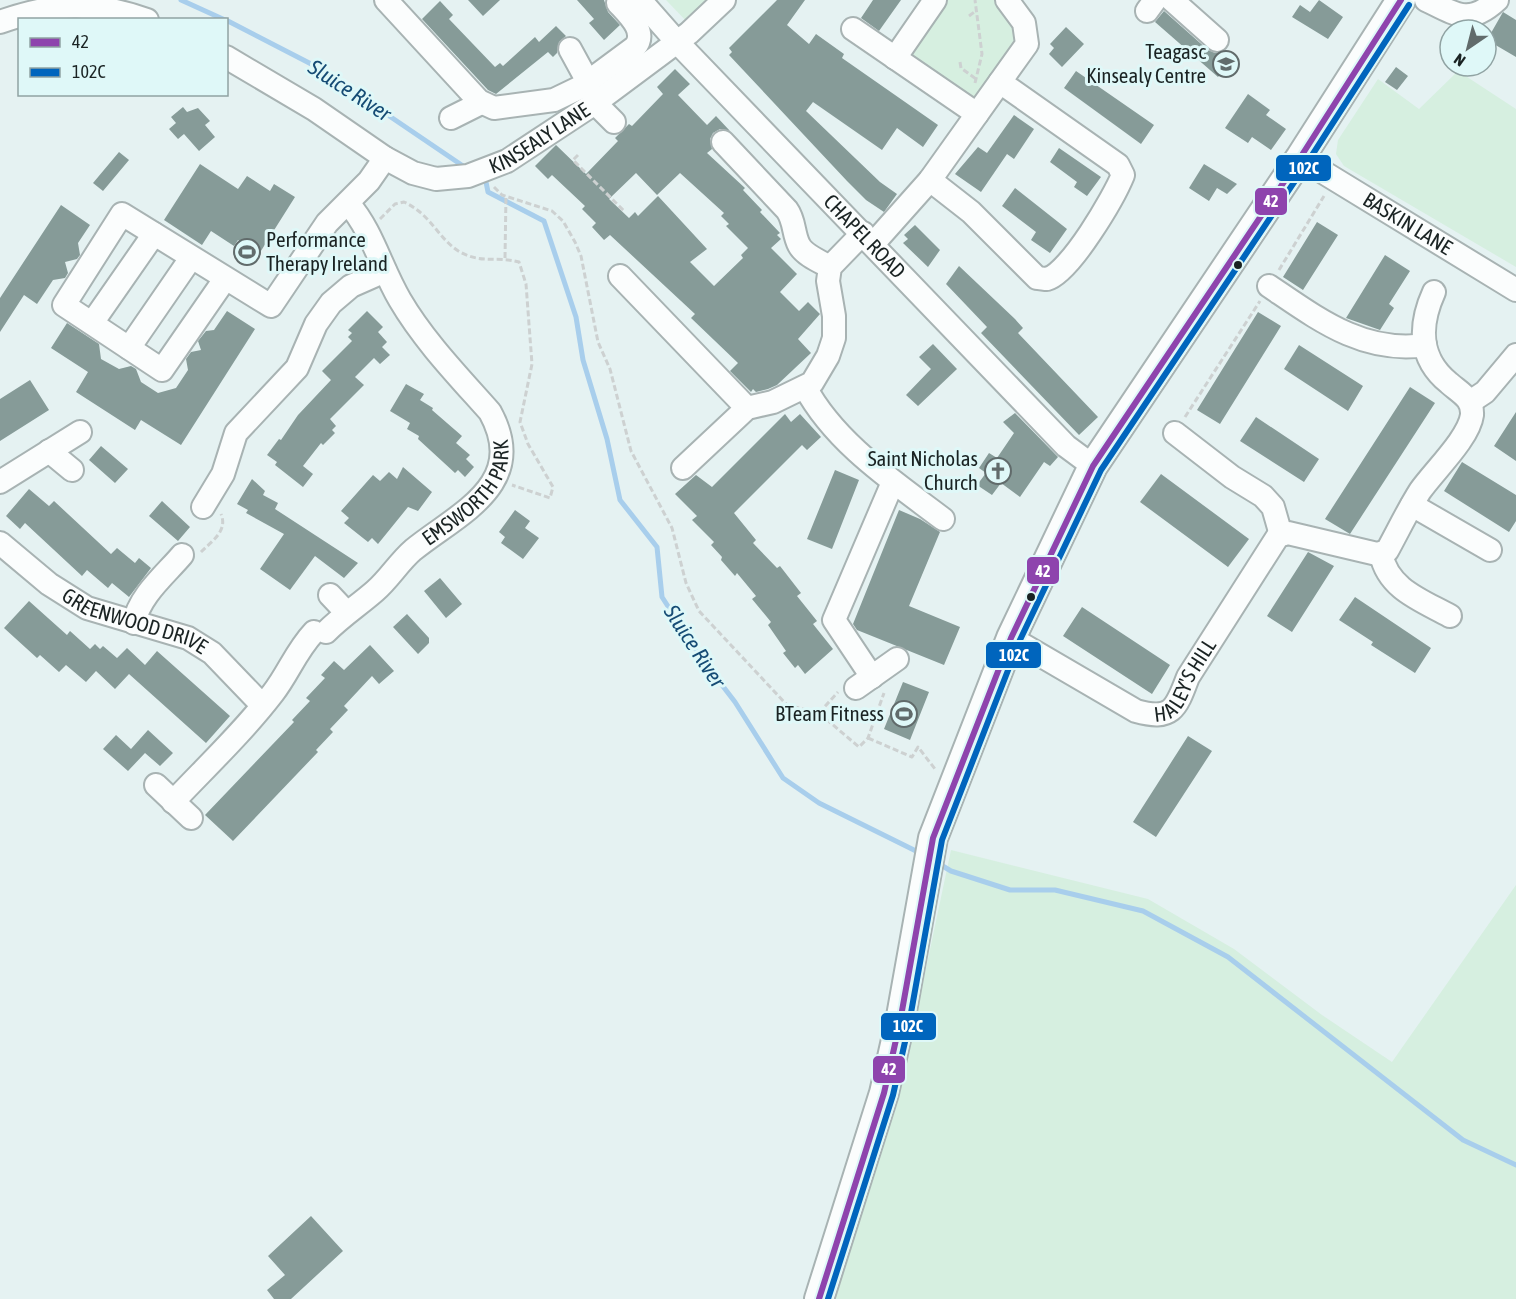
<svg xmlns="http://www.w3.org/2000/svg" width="1516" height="1299" font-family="'Asap Condensed',sans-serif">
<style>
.green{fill:#d6efe0}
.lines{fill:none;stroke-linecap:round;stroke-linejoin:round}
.stream{stroke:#a8ceec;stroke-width:5}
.building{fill:#869b98;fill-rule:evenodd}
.minor-casing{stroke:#a8b3b3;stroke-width:26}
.major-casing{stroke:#a8b3b3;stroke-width:32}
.path{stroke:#cdd1d1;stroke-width:3;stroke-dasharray:6 3;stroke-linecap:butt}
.minor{stroke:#fbfdfd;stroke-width:22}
.major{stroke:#fbfdfd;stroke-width:28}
.bus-1-casing{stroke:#dff8f8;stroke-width:10}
.bus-2-casing{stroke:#dff8f8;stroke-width:10}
.bus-1{stroke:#8e44ad;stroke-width:6}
.bus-2{stroke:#0065bd;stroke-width:6}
.bus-dot{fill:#1a2323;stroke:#dff8f8;stroke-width:2}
.labels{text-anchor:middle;stroke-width:6;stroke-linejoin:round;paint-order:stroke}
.poi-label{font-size:21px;fill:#1a2323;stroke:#dff8f8;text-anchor:end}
.street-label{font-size:21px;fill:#1a2323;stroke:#dff8f8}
.water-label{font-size:22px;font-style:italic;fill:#164c75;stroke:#dff8f8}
.line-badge{stroke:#dff8f8;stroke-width:2}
.badge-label{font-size:16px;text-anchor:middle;font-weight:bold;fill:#fff}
</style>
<rect width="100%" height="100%" fill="#e5f2f2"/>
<path class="green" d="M666,0H718L690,25Z
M945,0H1000L1022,32L980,104L909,56Z
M1458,71L1516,109V267L1344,166L1336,154L1338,140L1378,79L1419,109Z
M951,850L1148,899L1234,949L1322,1015L1392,1062L1516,885V1299H833L851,1246L870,1177L901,1087Z"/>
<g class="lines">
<path class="stream" d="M181,0L225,20
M226,20L317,67L466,168
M486,182L488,192L544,221L576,317L583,360L607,439L620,500L657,547L662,597L702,659L735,702L783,778L819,803L920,853
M936,862L951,871L1010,890H1055L1143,911L1228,957L1463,1140L1516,1165"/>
</g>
<path class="building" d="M468,0H500L483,16Z
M577,0H604L608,12L620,25L604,40L589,23L594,19Z
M777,0H805L787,25L809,44L816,34L844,54L842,58L938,125L923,147L897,128L882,150L813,102L806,111L880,182L897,194L884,212L866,200L847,181L729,55L732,52L729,48Z
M873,0H901L879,31L861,18Z
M1319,0L1343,17L1328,39L1292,17L1300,5L1310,12Z
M440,1L453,15L449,19L495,67L500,63L503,66L535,37L539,42L556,26L566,36L559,42L557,53L553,57L548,52L496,94L488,90L422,19Z
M1164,11L1208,50L1215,53L1223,52L1233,60L1218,77L1155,22Z
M1503,12L1516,20V57L1487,40Z
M1066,27L1084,44L1062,67L1049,54L1054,48L1050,44Z
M1396,67L1408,76L1397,90L1385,82Z
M675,69L690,84L678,95L707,125L716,116L730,131L720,129L713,133L710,139L712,149L707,153L745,188L743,190L762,210L760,212L780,233L777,235L781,239L771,248L797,274L780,292L799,311L808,302L820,314L798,339L811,353L777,385L768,389L756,392L753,389L751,392L730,371L738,363L691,318L695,314L610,235L604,240L592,227L596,223L582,209L585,206L552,175L548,179L535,166L556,145L586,174L618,141L615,138L629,124L632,126L663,94L657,87ZM636,173L657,195L680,173L724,213L721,216L729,224L726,226L748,248L741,255L743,258L714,286L690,262L707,249L658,196L638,216L635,212L629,218L609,199Z
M1076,71L1154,125L1141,144L1064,88Z
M1248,94L1270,110L1266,115L1286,129L1271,150L1252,137L1248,143L1225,128Z
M183,107L187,112L198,108L210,121L205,125L215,137L199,151L184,134L178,139L169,129L176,123L171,117Z
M1014,115L1034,129L1014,159L1007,154L981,192L955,174L978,147L987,153Z
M1059,148L1101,177L1087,196L1074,187L1077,182L1050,162Z
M119,152L129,160L103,191L93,183Z
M200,164L238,189L247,176L270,191L274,184L295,197L259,254L238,240L234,246L211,231L202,245L164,220Z
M1204,164L1237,184L1227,194L1217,188L1209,201L1189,188Z
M1015,188L1067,229L1050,253L1031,240L1036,232L1002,206Z
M61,205L90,225L78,243L80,255L77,259L65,262L68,273L65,278L53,280L37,304L24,295L0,332V298Z
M1317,222L1338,235L1303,290L1283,277Z
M915,225L940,250L928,267L903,243L908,239L904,235Z
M1385,255L1410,271L1389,304L1394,308L1380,330L1346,318Z
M959,266L1015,319L1023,328L1018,333L1098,417L1079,435L981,333L987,327L946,284Z
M227,311L255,329L181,445L141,420L135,430L76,392L88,372L51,348L67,323L99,344L101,359L119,369L131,366L136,369L141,382L158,393L176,388L188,370L186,359L191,352L201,350L198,341L206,331L214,330Z
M367,311L383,327L378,332L387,342L382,347L390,355L380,364L374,358L355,377L364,385L330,419L336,426L332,430L335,433L323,445L321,443L303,466L313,474L303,487L275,465L277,462L267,455L279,439L281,440L298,415L331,380L322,371L352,341L348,337L352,333L348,330Z
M1258,312L1281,326L1220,424L1197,410Z
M933,344L957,369L918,406L906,395L931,369L919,357Z
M1299,345L1363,386L1348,411L1284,369Z
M30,380L49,410L0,441V399Z
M406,384L424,394L420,400L433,408L432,410L462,436L456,443L470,455L466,459L474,467L465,477L458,470L455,473L418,439L419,436L407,429L410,423L390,411Z
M1410,387L1435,403L1350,534L1325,519Z
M1516,412V461L1494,446Z
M1015,413L1058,457L1050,466L1044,462L1020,497L1001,483L992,495L977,485L986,473L979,468L989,453L997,458L1014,433L1003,422Z
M785,414L791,422L800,414L821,437L807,450L802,445L734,513L756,540L753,543L777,568L780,566L801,593L797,596L817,621L813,624L833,649L805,674L798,665L795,668L783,653L786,651L768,625L771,622L752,599L756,596L737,573L735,576L721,560L722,557L711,545L714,542L692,520L697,516L675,494L696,475L712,487Z
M1256,417L1319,459L1304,482L1240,441Z
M101,446L128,469L115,483L89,460Z
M1462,462L1516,495V521L1509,532L1444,491Z
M403,467L432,492L418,511L408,507L378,544L372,538L368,542L344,523L349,518L341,511L373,475L380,481L389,472L397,479Z
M835,470L859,480L832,549L807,539Z
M1161,474L1249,539L1228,567L1140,502Z
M252,479L265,491L263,495L278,503L275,509L358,563L344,578L315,556L290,590L260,569L284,534L246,513L248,510L237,504Z
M29,489L49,506L54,501L111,554L117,548L135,563L139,558L151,568L129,597L112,583L108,588L87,570L82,576L25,523L20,529L6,516Z
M162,501L190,527L178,541L149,516Z
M515,510L530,521L525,528L539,538L523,559L501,543L505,537L499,532Z
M899,510L920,519L940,532L909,606L960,627L944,665L857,630L853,624Z
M1308,552L1334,566L1292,632L1267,616Z
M440,578L462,604L446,618L424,591Z
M1355,597L1431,648L1415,673L1371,645L1373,642L1339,620Z
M29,601L67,635L70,631L90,649L95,644L100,649L103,646L117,658L127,648L145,665L157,651L230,716L206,743L129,674L115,689L96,671L86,682L66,665L59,672L40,655L37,658L4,628Z
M1082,607L1170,665L1152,694L1063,636Z
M407,614L429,638V643L418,654L393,627Z
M370,645L394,671L379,684L372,676L344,706L348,710L330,729L333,732L316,750L318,752L233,841L205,815L294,722L292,720L310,701L306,698L325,678L321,675L334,661L344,670Z
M903,682L929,692L910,740L884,729Z
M148,730L173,753L160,766L145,753L128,771L103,749L116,735L131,749Z
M1188,736L1212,751L1156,837L1133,822Z
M311,1216L343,1251L291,1299H274L267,1290L285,1275L268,1256Z"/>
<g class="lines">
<defs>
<g id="minor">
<path d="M386,0L479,101L494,108L554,100L581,87L635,47C648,32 628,14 618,3"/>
<path id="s1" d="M640,0L677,42L1066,446L1093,466"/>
<path d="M1172,0L1217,40"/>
<path d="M1426,0C1455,14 1469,26 1497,0"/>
<path d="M1147,11L1155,0"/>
<path d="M0,22C53,3 94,1 147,20"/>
<path d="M853,29L977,114"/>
<path d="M570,49L588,82"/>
<path id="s2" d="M226,57L314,109L385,158L413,173L436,179L468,176L507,161L595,103L689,33L724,0"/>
<path d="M895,58L935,0"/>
<path d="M595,103L614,122"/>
<path d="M451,118L481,103"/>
<path d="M723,142L787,210C795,221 793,234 799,245C804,255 821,262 830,267"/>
<path id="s3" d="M1300,158L1516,290"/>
<path d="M930,180L971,212L1037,278C1041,278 1044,279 1047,279C1070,273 1114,197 1123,175L1118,165L1000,82"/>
<path d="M873,244L930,180L1027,44L1024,23L1007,0"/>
<path d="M620,276L747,408"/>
<path d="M225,279L162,370L64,305L122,214L271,306L327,223L369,181L385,158"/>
<path d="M1269,286C1318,319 1363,354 1425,345"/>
<path d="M92,323L154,234"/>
<path d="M129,348L191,258"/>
<path d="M805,387C835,443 893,481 943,519"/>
<path d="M1470,402L1485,392L1516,355"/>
<path d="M1175,433L1232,477L1263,496L1273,507L1281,535"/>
<path d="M49,451L72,470"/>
<path d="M683,468L747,408L773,402L812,383L828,356L834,338V316L828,281L830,267L863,233"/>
<path d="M0,482L80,432"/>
<path d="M1412,505L1490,550"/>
<path d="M203,507L223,474L236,433L297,368L316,324L331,303L351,286L385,271"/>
<path id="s4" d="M0,543L49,584L87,608L188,638L212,653L262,705"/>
<path d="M1381,554C1388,589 1421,600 1450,616"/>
<path d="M330,595L346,612"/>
<path d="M134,623C139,596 165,575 182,555"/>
<path id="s5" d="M326,632C342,616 359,605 375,591C389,579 399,562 413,550C457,514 530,485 490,412C459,377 424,341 400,300C381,268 373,232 348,203"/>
<path id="s6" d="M1011,638L1136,711C1172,721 1176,709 1188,677L1278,536L1288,533L1377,554L1387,551C1398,531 1408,510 1420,491C1434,471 1469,438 1472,415C1473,398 1460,393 1449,383C1418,358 1419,325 1434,292"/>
<path d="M872,677L834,620L893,482"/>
<path d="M856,688L897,659"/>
<path d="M156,785L191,818"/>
<path d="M173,802C207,766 243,732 273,693C288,674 296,651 314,632"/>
</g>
<path id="major" d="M819,1299L884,1093L900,1022L933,838L1011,638L1093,466L1300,158L1401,0"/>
</defs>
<use href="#minor" class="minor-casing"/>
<use href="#major" class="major-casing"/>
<path class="path" d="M969,16L977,10
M960,62L961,68L976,79
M975,83L982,54L975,0
M578,155L573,160L625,212
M494,187L502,195L552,211L563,221L575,242L581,256L598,342L610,369L631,451L672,528L686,583L699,611L787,705L819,713L859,747L868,738L884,693
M380,219L395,204L404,202C432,215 438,239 460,252C482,264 497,256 519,262L526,284L532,364L520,422L528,444L553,487L550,498L512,485
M505,258L506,195
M1279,270L1324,196
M1185,417L1260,301
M201,552C212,541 228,531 221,514
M819,713L838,692
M868,738L912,757L918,747L935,769"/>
<use href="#minor" class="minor"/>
<use href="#major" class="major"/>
<defs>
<path id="bus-1" d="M819,1299L884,1093L900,1022L933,838L1011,638L1093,466L1300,158L1401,0"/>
<path id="bus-2" d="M828,1299L893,1095L909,1024L942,840L1019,642L1101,470L1307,163L1409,5"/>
</defs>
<use href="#bus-1" class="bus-1-casing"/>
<use href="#bus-2" class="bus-2-casing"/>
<use href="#bus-1" class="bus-1"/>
<use href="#bus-2" class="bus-2"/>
</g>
<defs>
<symbol id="university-ring" viewBox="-11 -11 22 22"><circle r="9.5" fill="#dff8f8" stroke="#616b6b" stroke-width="1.5"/><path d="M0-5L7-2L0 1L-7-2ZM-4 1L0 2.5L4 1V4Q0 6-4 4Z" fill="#616b6b"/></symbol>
<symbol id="stadium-ring" viewBox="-11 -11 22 22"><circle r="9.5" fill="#dff8f8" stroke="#616b6b" stroke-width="1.5"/><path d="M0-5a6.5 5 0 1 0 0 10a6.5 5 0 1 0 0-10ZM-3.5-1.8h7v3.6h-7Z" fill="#616b6b"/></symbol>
<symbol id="church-ring" viewBox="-11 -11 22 22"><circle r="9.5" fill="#dff8f8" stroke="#616b6b" stroke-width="1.5"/><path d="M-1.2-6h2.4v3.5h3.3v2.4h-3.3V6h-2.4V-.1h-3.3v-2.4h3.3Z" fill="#616b6b"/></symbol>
</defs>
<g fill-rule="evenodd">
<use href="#university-ring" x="1211" y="49" width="30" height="30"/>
<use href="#stadium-ring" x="232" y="237" width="30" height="30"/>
<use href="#church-ring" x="983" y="456" width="30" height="30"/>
<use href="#stadium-ring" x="889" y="699" width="30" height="30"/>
</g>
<g class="bus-dot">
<circle cx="1238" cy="265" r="5"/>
<circle cx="1031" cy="597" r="5"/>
</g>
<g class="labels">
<g class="poi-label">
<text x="1206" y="59">Teagasc<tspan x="1206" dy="24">Kinsealy Centre</tspan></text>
<text x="266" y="247" text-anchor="start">Performance<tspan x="266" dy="24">Therapy Ireland</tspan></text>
<text x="978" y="466">Saint Nicholas<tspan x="978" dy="24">Church</tspan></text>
<text x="884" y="721">BTeam Fitness</text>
</g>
<g class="street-label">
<text dy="7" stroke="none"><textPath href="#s2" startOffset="357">KINSEALY LANE</textPath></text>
<text dy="7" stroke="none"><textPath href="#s3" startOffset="126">BASKIN LANE</textPath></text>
<text dy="7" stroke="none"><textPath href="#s1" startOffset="326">CHAPEL ROAD</textPath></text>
<text dy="7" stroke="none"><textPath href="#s5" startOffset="202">EMSWORTH PARK</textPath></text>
<text dy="7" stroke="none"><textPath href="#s4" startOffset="158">GREENWOOD DRIVE</textPath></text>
<text dy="7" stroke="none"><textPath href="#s6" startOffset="212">HALEY'S HILL</textPath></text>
</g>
<g class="water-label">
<text transform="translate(350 90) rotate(33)" y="8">Sluice River</text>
<text transform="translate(695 646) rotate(57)" y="8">Sluice River</text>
</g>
</g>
<g class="line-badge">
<rect x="1275" y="154" width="57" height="28" rx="6" fill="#0065bd"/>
<rect x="1254" y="187" width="34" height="29" rx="6" fill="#8e44ad"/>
<rect x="1026" y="556" width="34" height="29" rx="6" fill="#8e44ad"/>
<rect x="985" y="641" width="57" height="28" rx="6" fill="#0065bd"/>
<rect x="880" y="1012" width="57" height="29" rx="6" fill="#0065bd"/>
<rect x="872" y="1055" width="34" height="29" rx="6" fill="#8e44ad"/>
</g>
<g class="badge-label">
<text x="1304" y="174">102C</text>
<text x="1271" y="207">42</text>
<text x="1043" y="577">42</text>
<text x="1014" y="661">102C</text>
<text x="908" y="1032">102C</text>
<text x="889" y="1075">42</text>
</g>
<rect x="18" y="18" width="210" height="78" fill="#dff8f8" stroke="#90a3a3" stroke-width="1.5"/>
<rect x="30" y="38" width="30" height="9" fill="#8e44ad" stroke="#90a3a3" stroke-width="1.5"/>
<text x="72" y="48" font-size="18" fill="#1a2323">42</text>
<rect x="30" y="68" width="30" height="9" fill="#0065bd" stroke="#90a3a3" stroke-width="1.5"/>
<text x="72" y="78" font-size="18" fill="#1a2323">102C</text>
<g transform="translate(1468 48) rotate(215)"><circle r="28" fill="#dff8f8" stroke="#90a3a3" stroke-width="1.5"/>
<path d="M0-4.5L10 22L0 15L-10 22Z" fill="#616b6b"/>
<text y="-9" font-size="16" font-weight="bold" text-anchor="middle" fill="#1a2323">N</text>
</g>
</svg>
